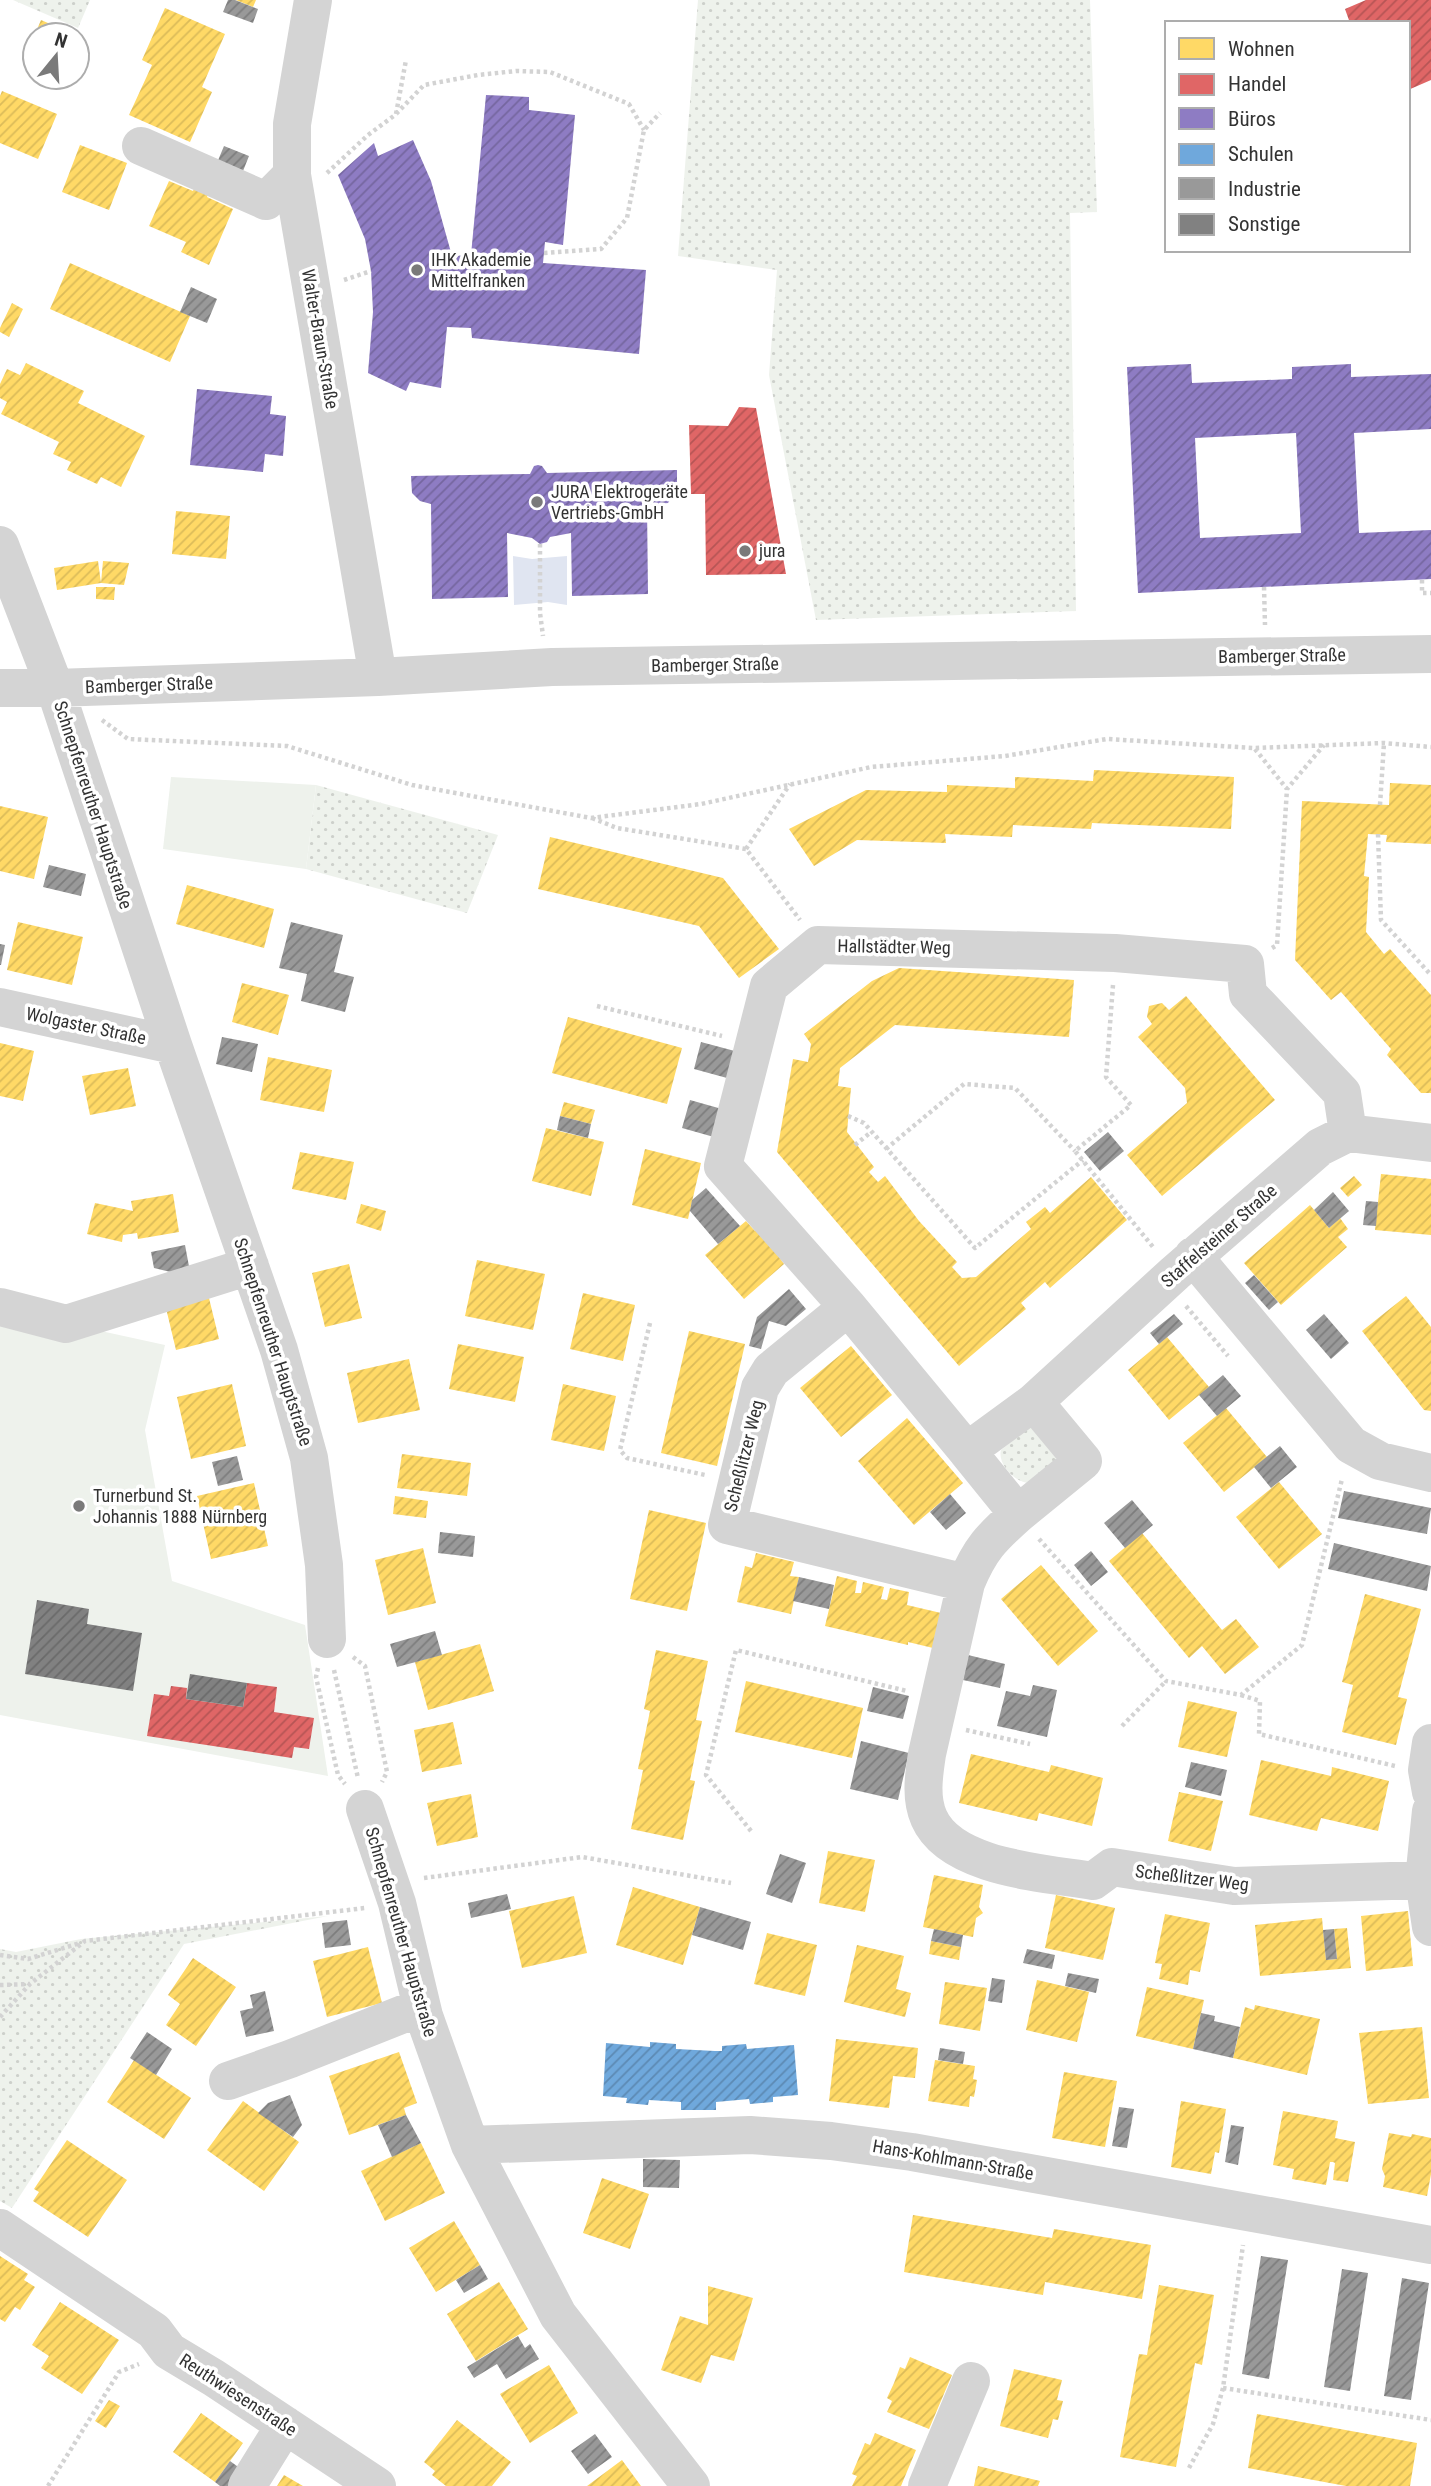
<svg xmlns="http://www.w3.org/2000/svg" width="1431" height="2486" font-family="'Roboto Condensed',sans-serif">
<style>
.grass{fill:url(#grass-dots)}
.pitch{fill:#eef2ec}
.water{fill:#e0e5f1}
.homes{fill:url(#homes-hatch)}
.shops{fill:url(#shops-hatch)}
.offices{fill:url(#offices-hatch);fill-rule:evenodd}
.schools{fill:url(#schools-hatch)}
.industry{fill:url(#industry-hatch)}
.building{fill:url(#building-hatch)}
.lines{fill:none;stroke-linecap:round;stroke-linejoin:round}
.path{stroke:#d3d3d3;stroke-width:4.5;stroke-dasharray:3.5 3.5;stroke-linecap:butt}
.minor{stroke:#d4d4d4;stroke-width:38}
.poi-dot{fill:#7a7a7a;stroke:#fff;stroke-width:2.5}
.labels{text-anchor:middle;stroke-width:7;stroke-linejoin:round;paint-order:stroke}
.poi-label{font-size:18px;fill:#333;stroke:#fff;text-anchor:start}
.street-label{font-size:18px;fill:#333;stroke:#fff}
</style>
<defs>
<pattern id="grass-dots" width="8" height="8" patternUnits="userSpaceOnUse" patternTransform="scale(1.75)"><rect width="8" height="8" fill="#eef2ec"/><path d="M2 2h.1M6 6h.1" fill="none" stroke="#cdd0cb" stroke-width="1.8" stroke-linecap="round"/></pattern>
<pattern id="homes-hatch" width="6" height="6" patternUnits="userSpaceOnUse" patternTransform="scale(1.75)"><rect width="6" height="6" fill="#ffd966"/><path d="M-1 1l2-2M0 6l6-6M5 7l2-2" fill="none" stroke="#dbbb59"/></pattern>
<pattern id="shops-hatch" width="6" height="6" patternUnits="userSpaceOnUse" patternTransform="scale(1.75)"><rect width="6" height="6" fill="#e06666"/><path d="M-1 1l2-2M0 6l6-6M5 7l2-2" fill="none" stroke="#b65555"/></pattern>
<pattern id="offices-hatch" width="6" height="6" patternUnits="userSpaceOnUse" patternTransform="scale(1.75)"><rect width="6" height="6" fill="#8e7cc3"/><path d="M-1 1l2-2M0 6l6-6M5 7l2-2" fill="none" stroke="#75669f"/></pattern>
<pattern id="schools-hatch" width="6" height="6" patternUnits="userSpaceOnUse" patternTransform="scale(1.75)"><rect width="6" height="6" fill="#6fa8dc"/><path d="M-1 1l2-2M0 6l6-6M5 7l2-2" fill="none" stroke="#5c89b3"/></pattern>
<pattern id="industry-hatch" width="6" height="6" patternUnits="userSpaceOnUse" patternTransform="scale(1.75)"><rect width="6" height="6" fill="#999"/><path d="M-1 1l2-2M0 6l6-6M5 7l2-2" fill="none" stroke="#7d7d7d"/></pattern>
<pattern id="building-hatch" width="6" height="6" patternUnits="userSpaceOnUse" patternTransform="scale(1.75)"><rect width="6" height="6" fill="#818181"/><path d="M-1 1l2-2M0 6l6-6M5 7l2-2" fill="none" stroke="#6a6a6a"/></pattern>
</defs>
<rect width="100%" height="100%" fill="#fff"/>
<path class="grass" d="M13,0H90L78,28Z
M698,0H1090L1097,212L1070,213L1076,611L816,620L769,375L777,270L678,256Z
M316,785L498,835L467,913L306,869Z
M1033,1424L1058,1457L1031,1483C1016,1484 997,1464 1001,1450Z
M328,1916L184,1944L12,2208L0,2201V1949L16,1952L81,1939Z"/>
<path class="pitch" d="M171,777L316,785L306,869L163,849Z
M0,1309L165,1345L145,1430L172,1581L305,1625L328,1776L0,1715Z"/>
<path class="water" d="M513,556L532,559L567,556V605L548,602L514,605Z"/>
<path class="homes" d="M236,0H256L253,7Z
M165,8L225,34L202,87L212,92L190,142L129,115L152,65L142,60Z
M41,20L76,35H35V66L24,61Z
M2,91L57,114L38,159L0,143V96Z
M80,145L127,163L109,210L62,192Z
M169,181L193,191L197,182L211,188L207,197L233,209L209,265L181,252L186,242L149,226Z
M70,263L190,316L170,362L50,309Z
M12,303L23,309L9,337L0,332V328Z
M26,363L84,391L78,403L145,436L121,487L101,477L97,484L67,470L71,462L53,454L59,442L1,414L7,402L0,398V384L7,369L20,375Z
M176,511L230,516L226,559L172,554Z
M98,561L101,583L57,590L54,568Z
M103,561L129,563L124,585L101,583Z
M96,587H115L114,600L96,599Z
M1094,770L1234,777L1231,829L1092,823L1091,829L1013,825L1012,837L945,834L946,843L857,840L814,866L789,829L866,790L947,792V785L1015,788V777L1093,781Z
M1390,783L1431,785V844L1386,842L1387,835L1368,834L1364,876L1369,877L1366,932L1384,954L1390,949L1431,995V1093H1421L1387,1055L1391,1049L1341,992L1331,1000L1295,960L1302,801L1389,805Z
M0,806L48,817L34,879L0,871Z
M550,837L723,878L779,949L739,978L699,926L538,889Z
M187,885L274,909L264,948L176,924Z
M18,922L83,937L72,985L7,970Z
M899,968L1074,980L1069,1037L895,1025L840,1068L838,1086L851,1088L847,1132L874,1167L869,1172L878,1182L885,1176L919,1221L957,1262L952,1267L962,1278L976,1277L1031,1229L1026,1222L1045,1207L1050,1213L1091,1177L1127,1220L1050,1288L1045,1282L1021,1303L1026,1309L959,1366L777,1152L793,1059L808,1062L811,1044L804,1034L872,981Z
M242,983L289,995L278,1035L232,1022Z
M1186,996L1275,1100L1162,1196L1127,1155L1187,1103L1185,1088L1138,1037L1152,1024L1147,1017L1149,1006L1162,1003L1169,1010Z
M568,1017L682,1048L667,1104L552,1073Z
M0,1043L34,1051L23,1101L0,1096Z
M268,1057L332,1070L324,1112L260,1100Z
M128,1068L136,1106L90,1115L82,1076Z
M564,1102L595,1110L591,1124L560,1116Z
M546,1128L604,1142L591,1196L532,1181Z
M645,1149L701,1163L688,1219L632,1205Z
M300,1152L354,1162L346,1200L292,1189Z
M1381,1174L1431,1179V1235L1375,1230Z
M1354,1176L1362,1185L1348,1197L1340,1188Z
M173,1194L179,1232L138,1239L137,1233L123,1235L122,1242L87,1234L95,1203L133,1211L131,1201Z
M361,1204L386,1211L381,1231L356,1223Z
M1310,1205L1329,1228L1340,1218L1348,1229L1338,1237L1347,1247L1281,1305L1244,1263Z
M746,1221L755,1231L759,1227L784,1264L744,1299L705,1255Z
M477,1260L545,1274L533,1330L465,1316Z
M349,1264L362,1318L325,1327L312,1273Z
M583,1293L635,1305L623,1361L570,1349Z
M208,1294L219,1339L176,1350L165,1304Z
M1406,1296L1431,1327V1411L1424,1410L1362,1331Z
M689,1331L745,1344L717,1466L661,1453Z
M1167,1337L1209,1387L1169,1420L1128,1370Z
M458,1344L524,1357L515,1402L449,1389Z
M851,1346L892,1395L841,1437L800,1388Z
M409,1359L420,1410L358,1423L347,1373Z
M232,1384L246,1446L191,1459L177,1397Z
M563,1384L616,1396L604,1451L551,1440Z
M1226,1408L1267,1457L1224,1492L1183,1443Z
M907,1418L963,1483L914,1525L858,1461Z
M402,1454L471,1463L467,1496L397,1488Z
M1279,1482L1322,1534L1279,1569L1236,1517Z
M254,1483L268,1546L211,1559L197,1496Z
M395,1496L428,1501L426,1518L393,1514Z
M649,1510L706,1523L687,1611L630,1599Z
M1142,1533L1222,1630L1236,1619L1259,1647L1225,1674L1202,1646L1189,1658L1109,1561Z
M423,1548L436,1603L388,1615L375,1560Z
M756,1553L794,1562L790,1576L799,1577L791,1614L737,1602L745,1566L752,1568Z
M1041,1565L1098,1631L1058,1666L1001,1599Z
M837,1576L857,1581L855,1593H861L863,1582L884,1587L881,1599L887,1600L890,1588L909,1592L907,1605L941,1613L933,1648L908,1642V1645L825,1626Z
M1365,1594L1421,1609L1398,1697L1407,1699L1396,1745L1342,1732L1353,1685L1342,1682Z
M480,1644L494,1691L428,1710L415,1662Z
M656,1650L708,1661L696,1720L702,1721L690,1780L695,1781L683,1840L631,1829L643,1770L638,1769L650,1711L644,1709Z
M746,1681L863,1708L852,1758L735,1732Z
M1188,1701L1237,1712L1227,1757L1178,1747Z
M453,1722L462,1764L422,1772L414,1730Z
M971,1754L1049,1772L1051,1765L1103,1778L1092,1826L1039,1813L1037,1821L959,1803Z
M1261,1760L1331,1776L1332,1767L1389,1781L1378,1831L1321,1818L1317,1831L1249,1815Z
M1179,1792L1223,1801L1211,1851L1168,1841Z
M471,1794L478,1837L437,1846L427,1803Z
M828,1851L875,1860L865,1912L819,1903Z
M934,1875L983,1885L979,1907L983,1913L976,1918L973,1937L923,1927Z
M633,1887L700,1907L683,1965L616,1945Z
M1056,1895L1115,1908L1103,1960L1045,1948Z
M574,1896L587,1953L522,1968L509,1911Z
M1408,1911L1413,1966L1366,1971L1361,1916Z
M1165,1914L1210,1923L1200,1972L1190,1970L1188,1985L1159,1979L1162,1964L1155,1963Z
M1322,1918L1326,1960L1337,1959L1334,1929L1347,1928L1351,1968L1260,1976L1255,1925Z
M767,1933L817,1945L805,1996L754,1984Z
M931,1941L961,1947L959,1960L929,1954Z
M857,1945L904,1956L896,1989L911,1993L905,2017L844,2002Z
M368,1947L382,2003L327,2017L313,1961Z
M193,1958L236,1987L196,2046L166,2025L180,2004L168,1995Z
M1037,1980L1089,1992L1077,2042L1026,2030Z
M945,1982L987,1988L980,2031L939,2024Z
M1147,1987L1204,2000L1193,2049L1136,2036Z
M1255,2005L1320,2019L1307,2075L1233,2058L1245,2007L1254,2010Z
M1422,2027L1429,2098L1368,2104L1359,2033Z
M836,2039L918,2048L915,2078L893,2076L889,2108L829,2101Z
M399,2052L417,2103L404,2108L406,2115L349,2135L329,2076Z
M134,2060L191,2098L164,2139L107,2102Z
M935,2060L975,2066L973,2079L977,2080L974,2097L970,2096L969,2107L928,2101Z
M1064,2072L1117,2081L1105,2147L1052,2138Z
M243,2101L299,2142L264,2191L207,2150Z
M1181,2101L1226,2109L1219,2153L1215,2152L1211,2174L1171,2167Z
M1283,2111L1338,2121L1335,2138L1355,2142L1348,2182L1333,2180L1335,2163L1333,2162H1330L1326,2185L1292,2179L1294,2169L1273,2165Z
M1389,2133L1411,2137L1412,2134L1431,2138V2174L1427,2196L1383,2187L1385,2176L1382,2169Z
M67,2140L127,2180L88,2237L33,2201L39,2192L34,2189Z
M421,2143L445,2193L385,2221L361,2171Z
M602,2178L649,2194L630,2249L583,2233Z
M913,2215L1052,2238L1054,2229L1151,2245L1142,2299L1045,2282L1043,2295L904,2272Z
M454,2221L480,2265L436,2292L409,2248Z
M0,2256L28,2274L24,2280L35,2287L20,2310L15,2307L5,2322L0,2319Z
M499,2282L528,2329L476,2361L447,2314Z
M1159,2285L1214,2295L1202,2365L1195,2363L1176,2467L1120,2457L1139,2354L1147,2355Z
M708,2286L753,2298L734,2361L711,2355L701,2383L661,2370L680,2316L708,2325Z
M60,2302L119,2340L82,2394L41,2368L49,2356L32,2345Z
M910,2357L952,2375L929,2429L887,2412L892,2401L887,2398L894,2383L900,2367L905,2369Z
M549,2365L578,2413L530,2443L500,2394Z
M1014,2369L1062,2380L1057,2400L1063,2401L1058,2420L1053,2419L1048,2438L1000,2426Z
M109,2400L120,2406L106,2428L95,2421Z
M201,2413L243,2443L215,2482L173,2452Z
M1257,2414L1417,2443L1410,2486H1346L1248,2468Z
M457,2420L511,2462L492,2486H446L432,2475L435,2471L424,2462Z
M875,2433L916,2450L901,2486H852L857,2476L852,2474L865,2443L870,2445Z
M622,2460L641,2486H587Z
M978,2466L1040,2481L1038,2486H974Z
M284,2475L303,2486H277Z"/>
<path class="shops" d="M1366,0H1431V80L1408,90V23H1350L1345,9Z
M739,407L756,408L786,574L706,575L705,494H691L689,425L728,426Z
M247,1683L277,1687L274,1712L314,1718L309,1749L294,1747L292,1758L147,1736L154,1694L169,1696L171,1686L187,1688L186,1699L243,1707Z"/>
<path class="offices" d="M486,95L529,97V110L575,115L563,245L545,242L543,263L646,270L639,354L472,338L471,328L447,327L441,388L410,382L406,391L368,373L373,312L371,271L365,239L338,175L374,143L378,156L413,140L431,181L452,256L471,255Z
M1191,364L1192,383L1292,379V367L1351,364V377L1431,374V429L1354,433L1359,533L1431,530V579L1138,593L1127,367ZM1296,433L1301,533L1200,538L1195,438Z
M197,389L272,396L270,414L286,416L283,456L265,454L263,472L190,465Z
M538,465L542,466L547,473L677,470V490L668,503L647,505L648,594L572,596L571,533L550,537L547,542L540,544L532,538L507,533L508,597L432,599L431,504L420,501L412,493L411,476L530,474L534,466Z"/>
<path class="schools" d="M650,2042L676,2044V2049L715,2051H722V2046L746,2044L747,2049L794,2045L798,2095L773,2097V2102L750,2104L749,2099L716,2102V2110H681V2102L649,2100L648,2105L626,2103L627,2098L603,2096L606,2043L650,2047Z"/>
<path class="industry" d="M228,0H235L258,9L253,23L223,12Z
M224,146L249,156L239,181L214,170Z
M191,287L217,299L207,323L180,312Z
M49,865L86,874L81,896L43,887Z
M291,922L343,935L334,972L354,977L345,1012L301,1001L307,974L279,968Z
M0,944L5,945L1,965H0Z
M222,1037L258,1044L252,1072L216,1064Z
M701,1042L746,1054L738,1081L694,1069Z
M690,1100L729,1111L721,1139L682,1128Z
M560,1116L591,1124L588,1138L557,1130Z
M1108,1132L1124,1151L1100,1171L1084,1152Z
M706,1188L740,1226L718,1244L690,1211L692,1200Z
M1333,1192L1349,1211L1329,1228L1314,1210Z
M1366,1201L1378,1202L1376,1226L1363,1225Z
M185,1245L191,1277L154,1268L151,1252Z
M1254,1275L1278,1302L1269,1310L1245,1283Z
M789,1289L806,1309L786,1326L769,1321L761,1349L749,1346L757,1317Z
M1174,1314L1183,1324L1159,1344L1150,1333Z
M1324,1314L1349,1343L1331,1359L1306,1330Z
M1223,1375L1241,1396L1217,1416L1199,1395Z
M1280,1446L1297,1467L1271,1488L1254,1467Z
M237,1456L243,1480L218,1486L212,1462Z
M1344,1491L1431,1508L1427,1534L1338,1518Z
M950,1494L966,1513L946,1530L930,1512Z
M1132,1500L1153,1525L1125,1548L1104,1523Z
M440,1532L475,1536L473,1557L438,1553Z
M1334,1543L1431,1566L1427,1591L1328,1569Z
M1091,1551L1108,1572L1091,1586L1074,1565Z
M799,1577L834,1585L829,1609L793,1601Z
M435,1631L442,1655L397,1667L390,1644Z
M968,1655L1005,1664L1000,1688L963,1680Z
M1033,1685L1057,1690L1047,1737L997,1726L1006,1691L1030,1696Z
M873,1687L909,1696L903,1719L867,1711Z
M861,1741L909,1753L898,1800L850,1789Z
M1191,1762L1227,1770L1221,1796L1185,1787Z
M780,1854L806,1863L792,1903L766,1894Z
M507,1894L511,1909L471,1918L468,1903Z
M700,1907L751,1922L743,1950L692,1935Z
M347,1920L351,1945L325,1948L322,1923Z
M934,1929L963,1935L961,1947L931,1941Z
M1334,1929L1337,1959L1326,1960L1323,1930Z
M1027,1949L1055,1955L1052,1969L1023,1963Z
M1068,1973L1099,1979L1096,1993L1065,1986Z
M992,1978L1005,1980L1002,2003L988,2001Z
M265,1991L274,2031L246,2037L240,2011L253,2008L250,1995Z
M1201,2013L1215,2016L1214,2021L1240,2027L1233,2058L1193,2049Z
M147,2032L172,2049L156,2075L130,2058Z
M940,2048L965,2052L963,2064L938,2060Z
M290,2095L302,2125L293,2137L258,2113L268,2103Z
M1119,2107L1134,2109L1127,2148L1112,2146Z
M406,2115L421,2143L392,2157L378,2125Z
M1231,2125L1244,2127L1238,2165L1225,2162Z
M643,2159L680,2160L679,2188L643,2187Z
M1261,2256L1288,2260L1269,2379L1242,2374Z
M480,2265L488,2279L464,2293L456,2280Z
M1342,2269L1368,2273L1350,2391L1324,2387Z
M1402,2278L1429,2283L1411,2400L1384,2396Z
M518,2336L525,2348L530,2344L539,2359L506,2379L497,2364L474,2378L467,2367Z
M595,2434L612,2457L588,2474L571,2451Z
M230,2461L241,2469L229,2486H220L215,2482Z"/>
<path class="building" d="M37,1600L89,1609L87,1624L142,1633L133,1691L25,1674Z
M190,1674L247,1683L243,1707L186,1699Z"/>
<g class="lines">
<path class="path" d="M396,114L406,60
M327,173L368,135L395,115L424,85L478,75L516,71L550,72L629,104L644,130
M544,253L601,249L627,218L644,130L660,113
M344,280L371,271
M540,544V613L543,636
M1422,580V593H1431
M1264,587L1265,625
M102,720L128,739L287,746L412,785L591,818L701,804L871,767L1005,756L1107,739L1254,748L1384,743L1431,747
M1255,749L1287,789
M1380,805L1384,743
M592,818L617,828L746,849L800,920
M1378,834L1381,920L1431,975
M746,849L790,784
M1272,948L1277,945L1287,789L1324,745
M1113,985L1106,1077L1131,1105L1075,1151L1153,1247
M597,1006L722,1036
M848,1116L864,1123L975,1248L1083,1160
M855,1145L871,1132
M886,1149L964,1084L1015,1088L1075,1151
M1186,1306L1228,1356
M650,1323L620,1450L627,1458L705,1475
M1039,1539L1166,1681L1241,1695L1302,1645L1342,1479
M353,1657L365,1666L387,1772L382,1782
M318,1668L316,1677L338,1775L345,1784
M334,1670L358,1778
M1241,1695L1260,1701L1259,1734L1395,1766
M1122,1726L1166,1681
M966,1730L1030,1744
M751,1831L706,1775L736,1650L907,1691
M424,1878L582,1857L731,1883
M0,1955L28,1959L80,1943
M0,1985L30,1984
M0,2017L30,1984L85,1941L365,1908
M1223,2388L1431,2420
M1189,2468L1213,2424L1223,2388L1243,2245
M48,2486L119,2372L139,2364"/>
<path class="minor" d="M313,0L292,124V175L378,677
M141,146L266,201L292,175
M0,545L55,688L173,1045L279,1350L309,1458L324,1565L327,1639
M0,688H55L378,677L552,667L1431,654
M0,1007L173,1045
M1193,1256L1351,1445L1380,1461L1431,1473
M0,1307L66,1324L250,1266
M848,1307L771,1370L760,1388L727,1525L966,1583
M1034,1402L1083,1461L1018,1514L967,1451L1034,1402L1175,1273L1320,1147L1348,1133L1431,1143
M967,1451L848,1307L723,1166L769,986L818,945L1115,953L1245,964L1248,994L1342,1093L1348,1133
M1018,1514C991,1538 980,1549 966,1583L927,1754C924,1774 920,1798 929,1818C951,1868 1045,1873 1093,1881L1112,1867L1234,1886L1424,1880
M1431,1743L1427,1770L1431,1792
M365,1809L397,1903L424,2016L470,2145L558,2315L691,2486
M1431,1811L1424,1880L1431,1927
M228,2081L290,2059L421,2007
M470,2145L750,2135L831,2141L912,2152L1431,2245
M0,2228L154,2331L169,2351L214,2378L377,2486
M247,2486L285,2425
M927,2486L971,2381"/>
</g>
<g class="poi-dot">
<circle cx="417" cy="270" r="7"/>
<circle cx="537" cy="502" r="7"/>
<circle cx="745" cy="551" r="7"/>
<circle cx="79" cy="1506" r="7"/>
</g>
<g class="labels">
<g class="poi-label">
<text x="431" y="266">IHK Akademie<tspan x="431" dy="21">Mittelfranken</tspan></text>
<text x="551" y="498">JURA Elektrogeräte<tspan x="551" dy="21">Vertriebs-GmbH</tspan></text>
<text x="759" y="557">jura</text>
<text x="93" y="1502">Turnerbund St.<tspan x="93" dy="21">Johannis 1888 Nürnberg</tspan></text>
</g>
<g class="street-label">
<text transform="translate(320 339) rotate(80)" y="6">Walter-Braun-Straße</text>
<text transform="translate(1282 656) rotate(-1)" y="6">Bamberger Straße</text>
<text transform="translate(715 665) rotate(-1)" y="6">Bamberger Straße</text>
<text transform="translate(149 685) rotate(-2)" y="6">Bamberger Straße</text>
<text transform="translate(93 805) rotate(72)" y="6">Schnepfenreuther Hauptstraße</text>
<text transform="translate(894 947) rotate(1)" y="6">Hallstädter Weg</text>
<text transform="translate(86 1026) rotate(12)" y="6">Wolgaster Straße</text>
<text transform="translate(1219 1236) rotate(-41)" y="6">Staffelsteiner Straße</text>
<text transform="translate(273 1342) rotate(72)" y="6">Schnepfenreuther Hauptstraße</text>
<text transform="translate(744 1456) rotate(-76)" y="6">Scheßlitzer Weg</text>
<text transform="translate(1192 1878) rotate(7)" y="6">Scheßlitzer Weg</text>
<text transform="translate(401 1932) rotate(74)" y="6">Schnepfenreuther Hauptstraße</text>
<text transform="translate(953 2160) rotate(10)" y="6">Hans-Kohlmann-Straße</text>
<text transform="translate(238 2395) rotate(33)" y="6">Reuthwiesenstraße</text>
</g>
</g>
<rect x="1165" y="21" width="245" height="231" fill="#ffffff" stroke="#adadad" stroke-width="2"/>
<rect x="1179" y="38" width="35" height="21" fill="#ffd966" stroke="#adadad" stroke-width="2"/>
<text x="1228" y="56" font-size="21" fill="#333333">Wohnen</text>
<rect x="1179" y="74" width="35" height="21" fill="#e06666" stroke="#adadad" stroke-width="2"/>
<text x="1228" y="91" font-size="21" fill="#333333">Handel</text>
<rect x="1179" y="108" width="35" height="21" fill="#8e7cc3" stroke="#adadad" stroke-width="2"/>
<text x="1228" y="126" font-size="21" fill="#333333">Büros</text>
<rect x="1179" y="144" width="35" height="21" fill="#6fa8dc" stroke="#adadad" stroke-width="2"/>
<text x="1228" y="161" font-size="21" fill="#333333">Schulen</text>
<rect x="1179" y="178" width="35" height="21" fill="#999999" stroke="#adadad" stroke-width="2"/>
<text x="1228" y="196" font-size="21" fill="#333333">Industrie</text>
<rect x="1179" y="214" width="35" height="21" fill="#818181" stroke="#adadad" stroke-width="2"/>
<text x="1228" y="231" font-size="21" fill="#333333">Sonstige</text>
<g transform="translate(56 56) rotate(18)"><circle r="33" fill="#ffffff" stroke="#adadad" stroke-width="2"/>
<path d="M0-5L12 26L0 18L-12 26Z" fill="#7a7a7a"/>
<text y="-10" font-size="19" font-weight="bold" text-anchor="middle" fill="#333333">N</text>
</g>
</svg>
